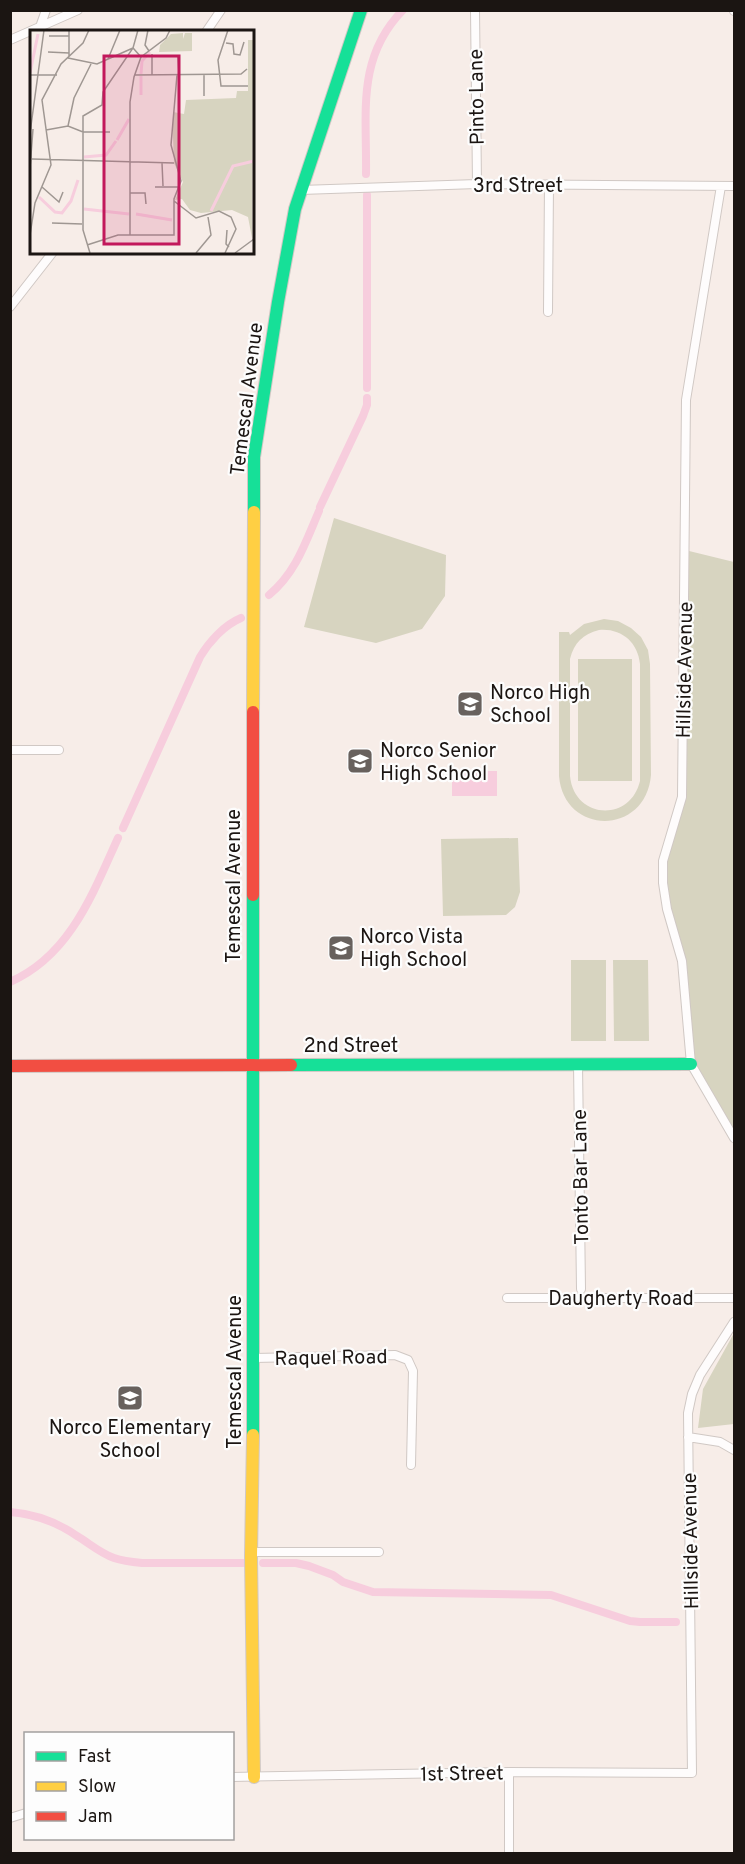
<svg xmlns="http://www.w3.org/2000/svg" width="745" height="1864" font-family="Overpass,sans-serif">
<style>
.green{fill:#d7d4c0;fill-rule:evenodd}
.water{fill:#f7cddd}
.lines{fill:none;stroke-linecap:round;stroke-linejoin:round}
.canal{stroke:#f7cddd;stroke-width:8}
.street-casing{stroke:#d0c8c4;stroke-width:10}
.fast-casing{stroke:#d0c8c4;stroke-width:14}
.slow-casing{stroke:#d0c8c4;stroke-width:14}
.jam-casing{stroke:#d0c8c4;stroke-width:14}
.street{stroke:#fefcfc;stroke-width:8}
.fast{stroke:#16e098;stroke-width:12}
.slow{stroke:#ffcf43;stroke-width:12}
.jam{stroke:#f24e42;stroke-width:12}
.labels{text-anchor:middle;stroke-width:4.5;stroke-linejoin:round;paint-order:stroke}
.street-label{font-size:20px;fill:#1b1512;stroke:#fdfdfd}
.poi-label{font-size:20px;fill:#1b1512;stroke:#fdfdfd;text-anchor:start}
.inset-river{fill:none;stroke:#f7cddd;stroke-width:3}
.inset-road{fill:none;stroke:#9f9792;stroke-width:1.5}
.view{fill:#c2185b;fill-opacity:0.15;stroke:#c2185b;stroke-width:3}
.inset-edge{fill:none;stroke:#1b1512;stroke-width:3}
</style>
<rect width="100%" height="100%" fill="#f7ede8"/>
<path class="green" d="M334,518L446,555L445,596L422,629L376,643L304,627Z
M685,550L734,562V1138L691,1064L682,961L667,909L663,861L682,797Z
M604,619L618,621L631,628L641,637L648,650L650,664L651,775C646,836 564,836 559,776V632H569L570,635L584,624ZM599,630C621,628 638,642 640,664V781C630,823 574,819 570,776V659C574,643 583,634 599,630Z
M578,659H632V781H578Z
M518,838L520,892L515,907L506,915L443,916L441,839Z
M571,960H606V1041H571Z
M613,960H648L649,1041H614Z
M734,1333V1424L698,1428L703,1389Z"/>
<path class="water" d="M452,771H497V796H452Z"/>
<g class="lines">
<path class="canal" d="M366,174C367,113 356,58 403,10
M367,195V388
M320,507L363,416L367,405V398
M269,595C296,573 306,541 319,511
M123,828L200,657C209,642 224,625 241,618
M10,982C70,956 93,893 118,838
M10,1512C35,1514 57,1522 77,1536C89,1543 100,1553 114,1558C123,1561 132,1562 142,1563H243
M263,1563H296L309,1566L333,1575L343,1582L373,1592L551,1595L630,1621L640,1622H676"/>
<defs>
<path id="street" d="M475,10L477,184
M734,10V11
M40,27L46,10
M206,32L221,10
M10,40L78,10
M721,186L686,400L682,797L663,861V883L667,909L682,961L691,1064L734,1138
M301,190L477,184L734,186
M10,307L53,252
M548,312L549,184
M10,750H59
M578,1064L581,1289
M507,1298H734
M254,1358L395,1355L408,1360L413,1371L411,1465
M688,1437L720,1442L734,1450
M251,1552H379
M509,1772V1854
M232,1777L509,1772L692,1773L688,1413L692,1394L700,1375L734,1322
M10,1818L26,1813"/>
<path id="fast" d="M254,512V457L278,302L295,209L361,10
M253,895V1435
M291,1065L691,1064"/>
<path id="slow" d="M253,712L254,512
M253,1435L251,1556L254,1777"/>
<path id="jam" d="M253,895V712
M10,1066L291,1065"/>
</defs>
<use href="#street" class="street-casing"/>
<use href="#fast" class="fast-casing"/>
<use href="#slow" class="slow-casing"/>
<use href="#jam" class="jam-casing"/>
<use href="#street" class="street"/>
<use href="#fast" class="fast"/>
<use href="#slow" class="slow"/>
<use href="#jam" class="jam"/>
</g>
<defs>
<symbol id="school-square" viewBox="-11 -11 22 22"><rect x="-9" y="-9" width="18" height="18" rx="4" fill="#68615d" stroke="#fdfdfd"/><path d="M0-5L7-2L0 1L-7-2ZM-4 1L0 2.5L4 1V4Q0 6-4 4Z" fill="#fff"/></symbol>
</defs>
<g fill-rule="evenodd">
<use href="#school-square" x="455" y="689" width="30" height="30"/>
<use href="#school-square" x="345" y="746" width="30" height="30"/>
<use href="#school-square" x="326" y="933" width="30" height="30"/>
<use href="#school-square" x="115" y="1383" width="30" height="30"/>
</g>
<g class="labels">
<g class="street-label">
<text transform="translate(476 97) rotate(-91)" y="7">Pinto Lane</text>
<text x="518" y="192">3rd Street</text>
<text transform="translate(246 399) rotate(-83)" y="7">Temescal Avenue</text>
<text transform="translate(684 670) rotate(-89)" y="7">Hillside Avenue</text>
<text transform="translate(233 886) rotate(-90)" y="7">Temescal Avenue</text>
<text x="351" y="1052">2nd Street</text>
<text transform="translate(580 1177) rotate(-91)" y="7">Tonto Bar Lane</text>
<text x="621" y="1305">Daugherty Road</text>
<text transform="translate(331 1357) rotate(-1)" y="7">Raquel Road</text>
<text transform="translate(234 1372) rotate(-90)" y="7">Temescal Avenue</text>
<text transform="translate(690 1541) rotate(-91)" y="7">Hillside Avenue</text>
<text transform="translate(462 1773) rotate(-1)" y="7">1st Street</text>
</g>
<g class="poi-label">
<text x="490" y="699">Norco High<tspan x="490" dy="23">School</tspan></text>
<text x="380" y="757">Norco Senior<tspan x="380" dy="23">High School</tspan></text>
<text x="360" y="943">Norco Vista<tspan x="360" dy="23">High School</tspan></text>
<text x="130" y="1434" text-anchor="middle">Norco Elementary<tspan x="130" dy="23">School</tspan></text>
</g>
</g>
<g transform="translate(30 30)">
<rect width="224" height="224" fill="#f7ede8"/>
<path d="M153,3V9L155,3H162V21L129,22L130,15L141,4ZM218,10H223L222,208L218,187L202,180L171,183L160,180L152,169L145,170L153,152L144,133L143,107V82L154,84L156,70L206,68L207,61H218Z" fill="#d7d4c0"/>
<path class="inset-river" d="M0,43L8,4M111,44L112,31L120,22M111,46V65M87,110L99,89M54,127L76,125L86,111M9,167L25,182L32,183L41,171L48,150M54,179L99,184M181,181L203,136L224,131M106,184L142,190"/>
<path class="inset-road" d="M39,0V26M118,0L115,15L119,21M198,0L188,30L191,56H218M19,6H39M196,13L203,14L204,24L210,25L214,12M18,22L39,23M122,24V45M148,27L149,45M38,28L67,34L103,18L111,27M78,29L90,0M0,45H27M105,45L211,44L217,39M174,45V66M38,96L44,68L61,34M16,100L38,96L53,102H80M0,103L14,0M2,129L144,133M132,133L133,156M0,138L3,99M12,157L29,172L33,162M125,157H150M100,163H115L116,174M144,171L166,188L189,181L201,187L206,199L195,223M22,193L52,194M197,200L196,214L199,217M0,205L5,173L21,135L12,70L31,34L53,13L59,0M100,205V72L104,47L111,27L136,8L140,0M57,215L88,205H144V169L151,151L141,115L147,45M60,223L53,200V86L72,75L73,62L103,18L108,0M166,223L181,205L178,187M205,223L224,209"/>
<path class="view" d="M74,26H149V214H74Z"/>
<rect width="224" height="224" class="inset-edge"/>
</g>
<rect width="745" height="1864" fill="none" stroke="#1b1512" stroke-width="24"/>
<rect x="24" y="1732" width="210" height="108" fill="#fdfdfd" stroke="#a3a09f" stroke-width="1.5"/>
<rect x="36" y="1752" width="30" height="9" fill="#16e098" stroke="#a3a09f" stroke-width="1.5"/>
<text x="78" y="1762" font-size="18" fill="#1b1512">Fast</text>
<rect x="36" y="1782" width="30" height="9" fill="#ffcf43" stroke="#a3a09f" stroke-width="1.5"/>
<text x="78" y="1792" font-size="18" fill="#1b1512">Slow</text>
<rect x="36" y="1812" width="30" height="9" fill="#f24e42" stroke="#a3a09f" stroke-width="1.5"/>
<text x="78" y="1822" font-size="18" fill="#1b1512">Jam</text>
</svg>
